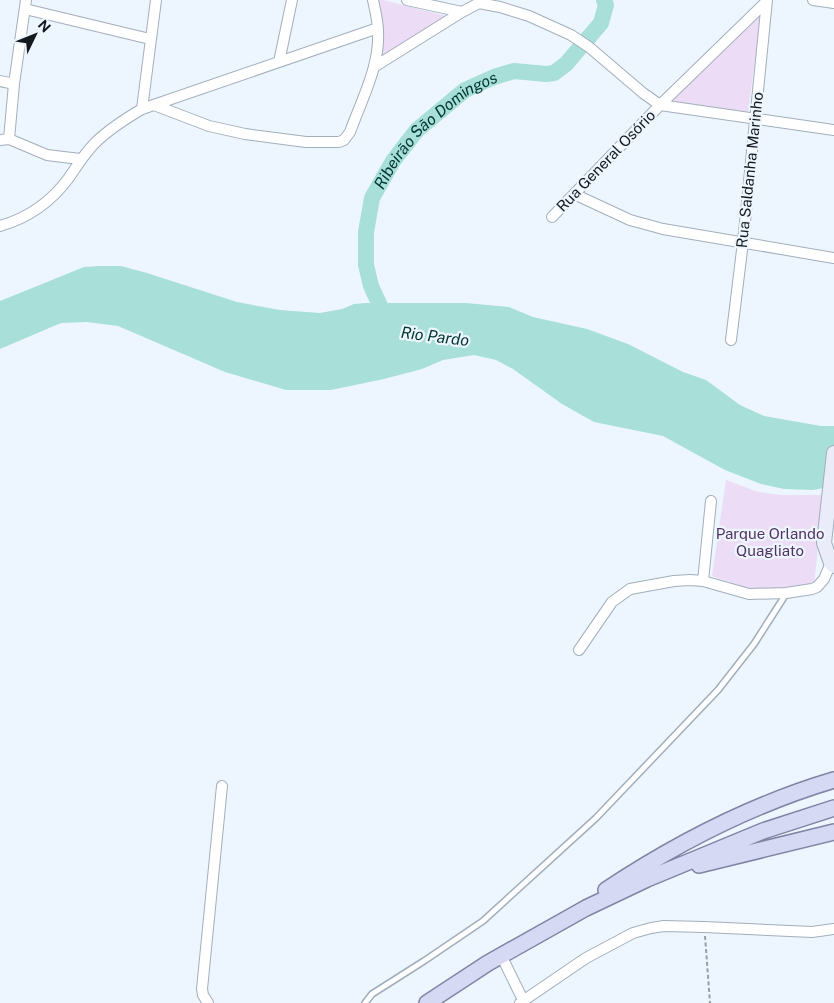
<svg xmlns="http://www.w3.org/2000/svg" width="834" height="1003" font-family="'Public Sans',sans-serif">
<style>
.green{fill:#ecdcf6}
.water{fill:#a8dfd9}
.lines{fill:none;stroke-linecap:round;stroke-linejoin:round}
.river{stroke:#a8dfd9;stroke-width:16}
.lane-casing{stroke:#a1aebc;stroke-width:8}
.street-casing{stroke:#a1aebc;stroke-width:12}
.secondary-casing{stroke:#a1aebc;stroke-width:16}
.primary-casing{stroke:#8185a4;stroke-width:18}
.path{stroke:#979fa6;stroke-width:2;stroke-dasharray:4 2.5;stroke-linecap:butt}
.lane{stroke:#fff;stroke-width:5}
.street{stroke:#fff;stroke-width:10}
.secondary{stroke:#ebecf9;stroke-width:14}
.primary{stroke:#d6d9f4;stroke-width:15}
.labels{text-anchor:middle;stroke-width:4.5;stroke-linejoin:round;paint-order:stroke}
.street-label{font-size:15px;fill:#14191e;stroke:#edf6ff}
.park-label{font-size:15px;fill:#523262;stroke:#edf6ff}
.water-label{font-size:16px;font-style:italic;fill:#003532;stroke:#edf6ff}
</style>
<rect width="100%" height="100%" fill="#edf6ff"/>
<path class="green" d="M377,0H383L450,17L382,57L384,37Z
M762,7L748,112L669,103Z
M726,480L758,492L781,495H821L822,511L814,585L806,588L750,589L712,576Z"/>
<path class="water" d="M99,266H121L147,273L237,302L280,310L320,313L342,309L354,304L366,303H466L509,307L533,317L587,329L628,344L683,372L706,380L740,405L764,416L821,426H834V486L813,490L784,489L761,484L725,470L663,436L594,422L562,404L513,369L496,360L474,355L443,360L422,369L384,379L331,390H286L225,372L118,326L87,322L61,323L0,349V301L84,267Z"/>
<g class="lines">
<path class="river" id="s1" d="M388,323L371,286L366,265V232L372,198L393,161L417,130L465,90L494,77L514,71L546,74L554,73L566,64L601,23L606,5L604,0"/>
<defs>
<path id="lane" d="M365,1003L372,994L424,961L483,921L596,818L718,690L754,644L786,594"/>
<path id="street" d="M407,0L462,12
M813,0L834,3
M25,9L150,39
M279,62L292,0
M374,67L462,12L479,3L500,7L529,16L571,35L589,47L643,93L660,105L834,130
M0,81L14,84
M154,105L209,126L245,134L306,142H339L344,140L350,132C362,99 380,66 378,31C378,21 375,10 373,0
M142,109L156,0
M9,139L14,84L26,0
M0,140L9,139L47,155L80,159
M574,194L630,220L663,229L834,258
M552,217L660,105L767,1
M0,226C28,218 50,203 68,179C77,166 84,154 95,143C109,129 125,119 142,109L378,28
M731,340L743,242L767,0
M703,581L711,501
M579,650L612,602L630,589L674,581L690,580L703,581L749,594L786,593L812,589L817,587L824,579L831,563
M501,955L523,1000
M208,1003L203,995L202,989L222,786
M520,1003L586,958L633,933L651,928L664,926L704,927L812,932L834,929"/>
<path id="secondary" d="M834,453L824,543L831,563L834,566"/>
<path id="primary" d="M699,865L834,832
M606,890C677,843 753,804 834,780
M427,1003L488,963L586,908L647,879L763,831L834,808"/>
</defs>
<use href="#lane" class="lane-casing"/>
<use href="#street" class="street-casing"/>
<use href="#secondary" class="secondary-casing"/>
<use href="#primary" class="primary-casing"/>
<path class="path" d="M705,936L710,1003"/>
<use href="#lane" class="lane"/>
<use href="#street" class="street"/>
<use href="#secondary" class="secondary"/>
<use href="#primary" class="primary"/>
</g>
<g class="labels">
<g class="street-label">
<text transform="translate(606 161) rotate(-46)" y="5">Rua General Osório</text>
<text transform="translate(750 170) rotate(-84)" y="5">Rua Saldanha Marinho</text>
</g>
<g class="park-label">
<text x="770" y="539">Parque Orlando<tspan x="770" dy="17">Quagliato</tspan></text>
</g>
<g class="water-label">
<text dy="6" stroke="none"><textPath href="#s1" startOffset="225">Ribeirão São Domingos</textPath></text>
<text transform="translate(435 336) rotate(7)" y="6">Rio Pardo</text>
</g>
</g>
<g transform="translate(35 35) rotate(47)" stroke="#edf6ff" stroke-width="4" paint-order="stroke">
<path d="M0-4L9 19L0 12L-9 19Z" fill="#14191e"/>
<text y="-8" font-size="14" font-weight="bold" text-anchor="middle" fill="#14191e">N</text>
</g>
</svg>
